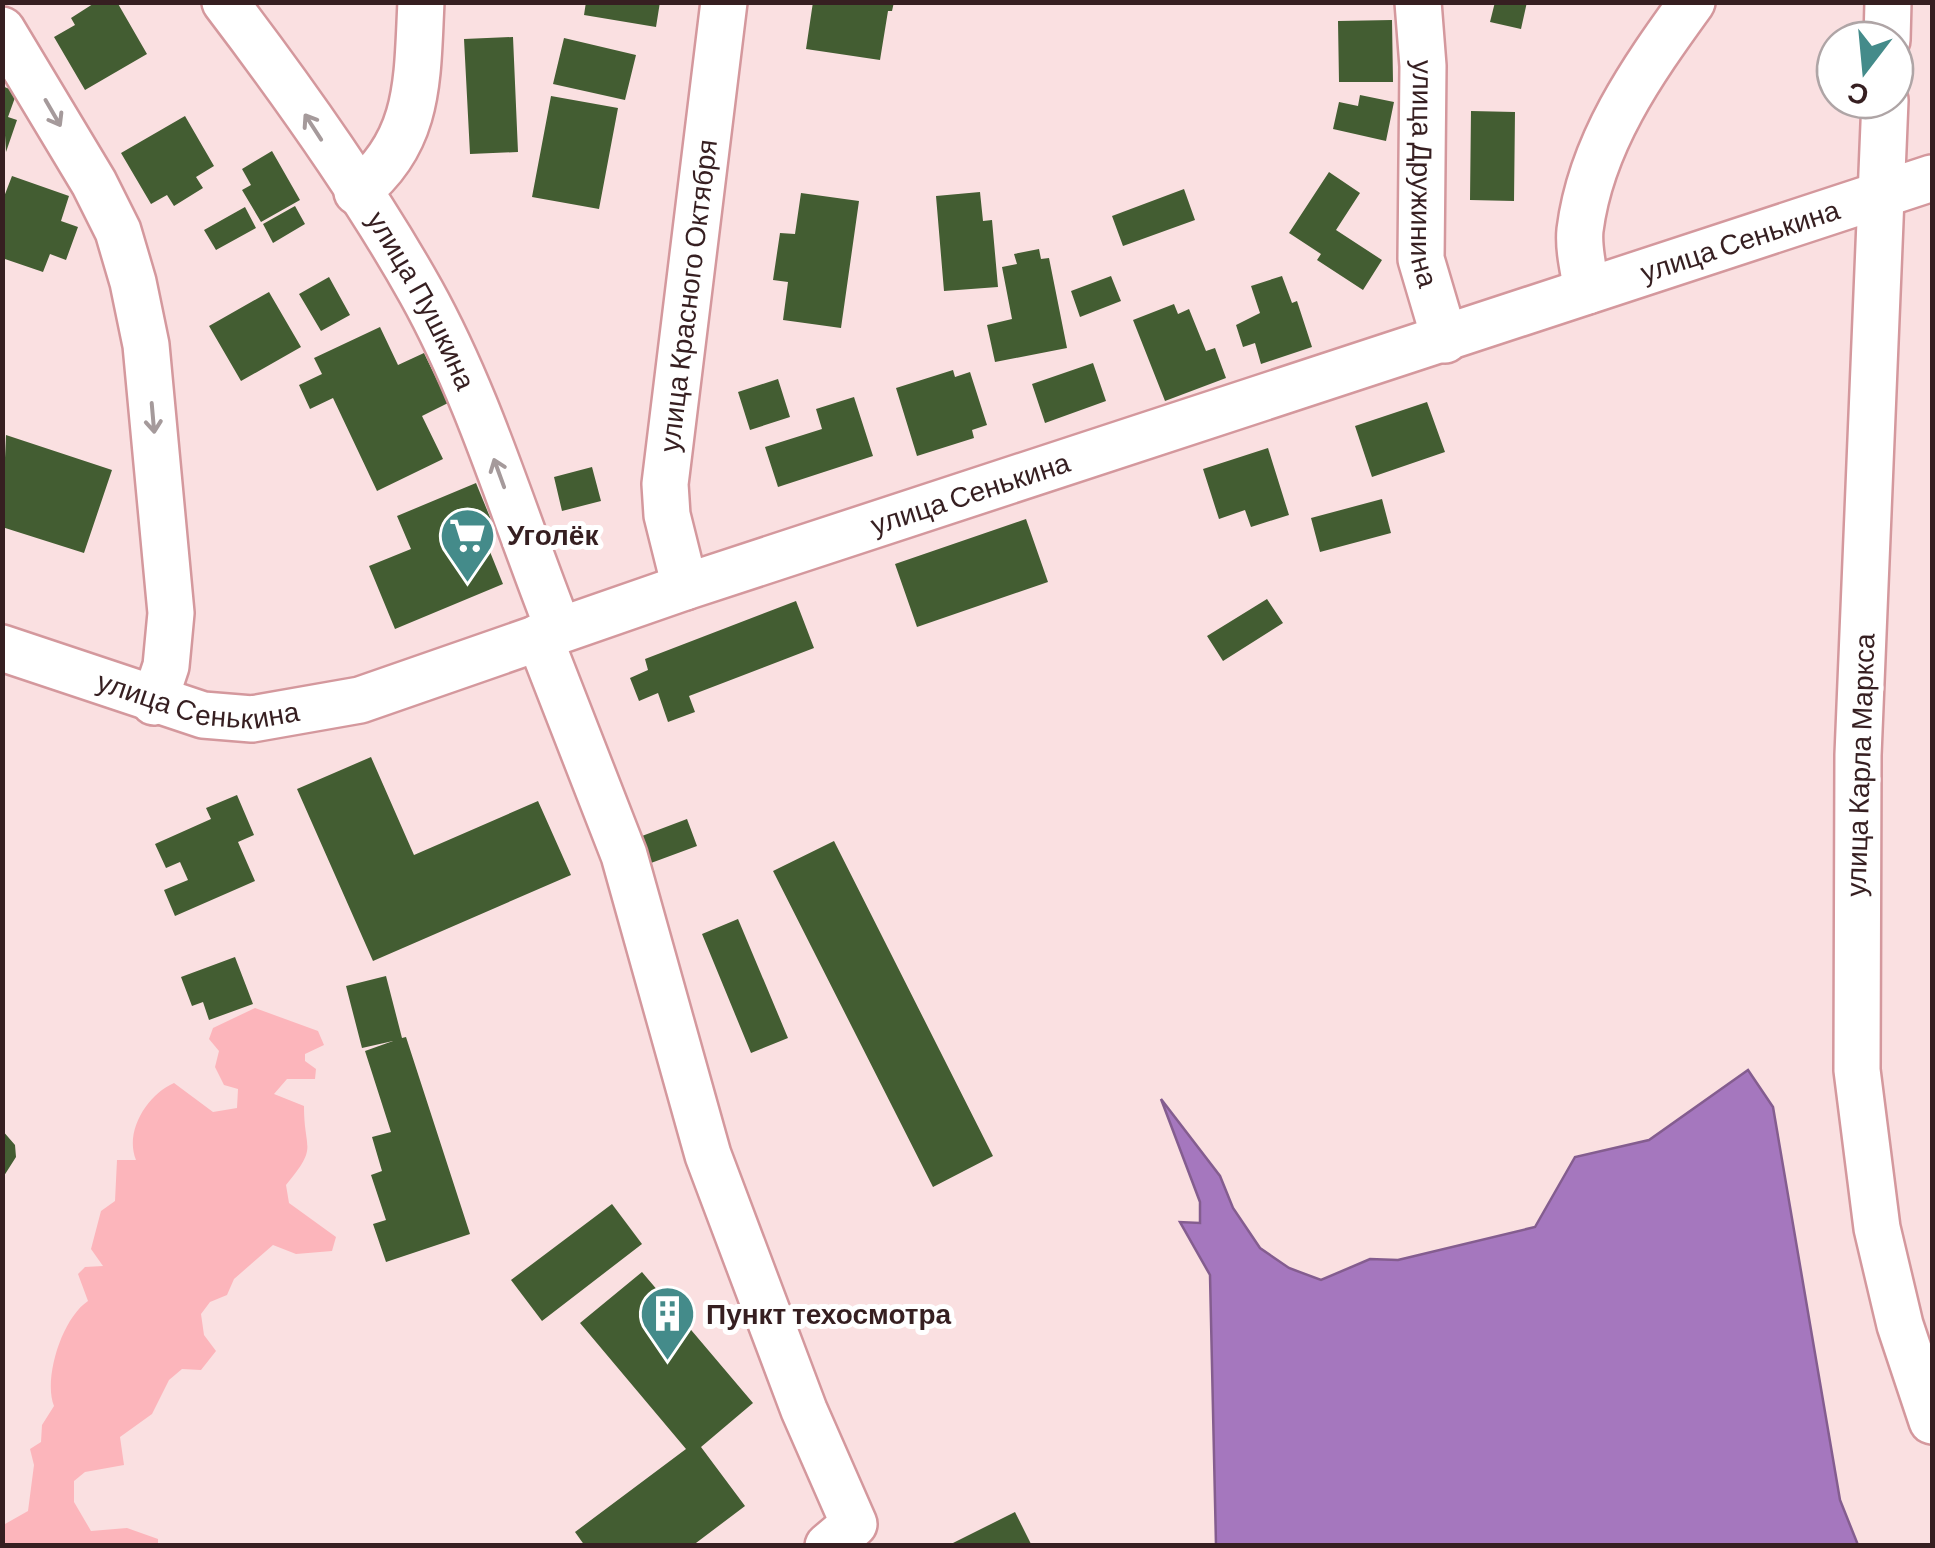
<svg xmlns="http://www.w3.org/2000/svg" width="1935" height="1548" font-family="Barlow,sans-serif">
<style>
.green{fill:#fcb5bb}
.water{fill:#a577be;stroke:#845d8f;stroke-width:2.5}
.building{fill:#435d32}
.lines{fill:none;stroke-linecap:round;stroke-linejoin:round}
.minor-casing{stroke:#d4989d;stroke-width:50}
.minor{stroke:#fff;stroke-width:45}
.oneway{stroke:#a59a9b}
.labels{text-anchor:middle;stroke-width:10;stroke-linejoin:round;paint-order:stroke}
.street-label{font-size:28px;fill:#361f21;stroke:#fff}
.poi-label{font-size:28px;font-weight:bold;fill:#361f21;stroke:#fff;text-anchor:start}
</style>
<rect width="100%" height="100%" fill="#fae0e1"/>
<path class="green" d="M255,1008L318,1031L324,1045L305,1054V1061L316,1069L315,1079H287L274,1094L304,1106C304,1152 319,1145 286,1185L289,1203L336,1237L332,1251L296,1254L273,1245L234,1279L227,1295L210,1302L201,1314L204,1335L216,1351L201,1370L182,1369L169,1380L152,1414L120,1437L124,1465L85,1472L74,1481V1502L91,1531L127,1528L158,1539V1545H5V1524L28,1511L34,1465L30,1449L41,1442L42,1425L54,1406C43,1379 62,1318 88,1301L78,1274L85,1267L103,1266L91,1249L101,1211L115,1201L117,1160H136C124,1131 148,1094 174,1083L213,1112L237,1108L238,1089L224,1085L215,1067L219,1051L209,1039L213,1028Z"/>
<path class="water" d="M1748,1070L1773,1107L1840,1500L1858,1545H1216L1210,1275L1180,1222L1200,1223V1202L1161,1099L1220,1176L1233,1208L1260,1248L1289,1268L1321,1280L1370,1259L1398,1260L1535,1227L1575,1157L1649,1140Z"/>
<path class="building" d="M96,2H117L147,54L85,90L54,37L75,25L71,18Z
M586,2H660L656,27L584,15Z
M813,2H894L892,11H888L880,60L806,49Z
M1495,2H1527L1521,29L1490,22Z
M1392,20L1393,82H1339L1338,21Z
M513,37L518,152L470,154L464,39Z
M564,38L636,55L625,100L553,84Z
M2,86L17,92L8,117L17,120L6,152Z
M1360,95L1394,102L1386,141L1333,129L1339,102L1358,106Z
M551,96L618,108L599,209L532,197Z
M1471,111L1515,112L1514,201L1470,200Z
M185,116L214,166L196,177L203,188L174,206L167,195L151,204L121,153Z
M272,151L300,200L261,222L242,190L251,185L242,169Z
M1329,172L1360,193L1336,230L1382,260L1363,290L1317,260L1321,254L1289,233Z
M12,176L69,196L61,221L78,227L66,260L50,254L43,272L2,258V202Z
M1184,189L1195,220L1123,246L1112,216Z
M980,192L983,221L992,220L998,287L944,291L936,196Z
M801,193L859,201L841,328L783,320L788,282L773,280L780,233L795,234Z
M295,206L305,224L273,243L263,224Z
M245,207L256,228L216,250L204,230Z
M1039,249L1041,259L1049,258L1067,348L995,362L987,325L1012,319L1002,267L1017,264L1014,254Z
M1111,276L1121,301L1080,317L1071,291Z
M1282,276L1292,303L1297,301L1312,347L1261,364L1255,343L1243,347L1236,325L1260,313L1251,286Z
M329,277L350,315L321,331L299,294Z
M269,292L301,347L241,381L209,326Z
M1174,304L1178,314L1189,309L1206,351L1215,348L1226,378L1165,401L1133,320Z
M380,327L398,365L424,353L448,403L422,416L443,459L377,491L333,398L310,409L299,385L322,374L314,358Z
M1093,363L1106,401L1045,423L1032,384Z
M953,370L955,377L970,372L987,425L972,430L974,438L917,456L896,388Z
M778,379L790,417L750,430L738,392Z
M854,397L873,456L778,487L765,447L822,429L816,409Z
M1427,402L1445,452L1372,477L1355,426Z
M6,435L112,470L84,553L2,527Z
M1268,448L1289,515L1251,527L1245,510L1219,519L1203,469Z
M592,467L601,501L562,511L554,477Z
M476,483L492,522L480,527L503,584L395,629L369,566L411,549L397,516Z
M1382,499L1391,533L1320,552L1311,518Z
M1026,519L1048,582L917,627L895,564Z
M1267,599L1283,623L1223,661L1207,636Z
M796,601L814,648L689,696L695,712L668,722L658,693L639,701L630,678L648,670L645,659Z
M371,757L414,855L538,801L571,875L373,961L297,789Z
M237,795L254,835L238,842L255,881L175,916L164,890L188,880L180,862L166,868L155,844L211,819L206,808Z
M687,819L697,846L651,863L642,836Z
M834,841L993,1156L933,1187L773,871Z
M738,919L788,1038L751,1053L702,934Z
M235,957L253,1004L209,1020L203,1002L192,1006L181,977Z
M386,976L402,1038L406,1037L470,1234L386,1262L373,1224L386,1220L371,1175L382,1171L372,1137L391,1132L365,1051L393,1041L362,1048L346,986Z
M2,1130L15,1145L16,1157L2,1179Z
M612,1204L642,1244L542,1321L511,1280Z
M642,1272L753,1403L701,1447L745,1506L692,1546H585L575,1532L686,1449L580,1323Z
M1015,1512L1032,1546H947Z"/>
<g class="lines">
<defs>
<g id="minor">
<path id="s1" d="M225,2C295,94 365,192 421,292C480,398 514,517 559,630"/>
<path id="s2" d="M1418,2L1423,66L1421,259L1445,340"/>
<path d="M2,30L94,183L118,231L133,282L146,345L171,613L166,666L154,702"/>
<path d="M1887,40L1888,2"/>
<path d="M1885,100L1858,755L1857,1070L1877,1228L1900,1325L1932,1421"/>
<path d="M357,192C421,141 417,78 421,2"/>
<path d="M1587,291C1584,272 1578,249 1580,230C1591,143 1642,71 1692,2"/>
<path id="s3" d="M685,587L667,515L665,484L724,2"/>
<path d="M539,637L624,855L708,1155L804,1410L854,1524L828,1546"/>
<path id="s4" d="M2,648L203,715L252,719L360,700L685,587L1932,178"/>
</g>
</defs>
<use href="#minor" class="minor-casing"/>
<use href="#minor" class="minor"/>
</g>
<defs><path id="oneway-shaft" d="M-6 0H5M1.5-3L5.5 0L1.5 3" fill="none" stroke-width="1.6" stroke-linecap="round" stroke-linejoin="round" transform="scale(2.5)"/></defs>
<g class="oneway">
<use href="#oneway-shaft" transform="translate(53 113) rotate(60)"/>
<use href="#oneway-shaft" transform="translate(313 127) rotate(-123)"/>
<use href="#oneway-shaft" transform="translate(153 418) rotate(85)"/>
<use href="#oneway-shaft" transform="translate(499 473) rotate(-110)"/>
</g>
<defs>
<symbol id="supermarket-pin" viewBox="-11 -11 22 30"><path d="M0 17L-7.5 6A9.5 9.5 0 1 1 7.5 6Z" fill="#448b8a" stroke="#fff"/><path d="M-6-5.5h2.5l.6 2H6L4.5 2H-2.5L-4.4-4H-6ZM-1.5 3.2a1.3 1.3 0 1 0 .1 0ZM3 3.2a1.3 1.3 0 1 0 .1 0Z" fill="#fff"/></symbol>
<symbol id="building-pin" viewBox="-11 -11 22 30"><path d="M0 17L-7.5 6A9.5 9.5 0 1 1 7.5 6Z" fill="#448b8a" stroke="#fff"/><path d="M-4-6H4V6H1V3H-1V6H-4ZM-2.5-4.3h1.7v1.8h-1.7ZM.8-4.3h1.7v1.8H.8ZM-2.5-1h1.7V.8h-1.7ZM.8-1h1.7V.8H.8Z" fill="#fff"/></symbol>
</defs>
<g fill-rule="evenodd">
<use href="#supermarket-pin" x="436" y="504" width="63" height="86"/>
<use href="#building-pin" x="636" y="1282" width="63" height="86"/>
</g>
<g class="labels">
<g class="street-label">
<text dy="10" stroke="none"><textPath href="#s2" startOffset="172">улица Дружинина</textPath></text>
<text dy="10" stroke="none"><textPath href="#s4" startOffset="1825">улица Сенькина</textPath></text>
<text dy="10" stroke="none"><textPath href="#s3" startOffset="295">улица Красного Октября</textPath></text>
<text dy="10" stroke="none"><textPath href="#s1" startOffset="358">улица Пушкина</textPath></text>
<text dy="10" stroke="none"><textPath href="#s4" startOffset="1015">улица Сенькина</textPath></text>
<text dy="10" stroke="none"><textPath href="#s4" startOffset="205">улица Сенькина</textPath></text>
<text transform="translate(1860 765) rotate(-88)" y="10">улица Карла Маркса</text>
</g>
<g class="poi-label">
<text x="507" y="545">Уголёк</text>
<text x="706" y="1324">Пункт техосмотра</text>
</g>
</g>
<rect width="1935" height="1548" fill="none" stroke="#361f21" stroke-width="10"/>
<g transform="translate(1865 70) rotate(196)"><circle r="48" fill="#ffffff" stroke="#afa5a6" stroke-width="2.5"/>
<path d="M0-8L18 38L0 25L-18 38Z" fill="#448b8a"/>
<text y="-15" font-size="28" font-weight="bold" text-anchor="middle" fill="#361f21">С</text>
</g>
</svg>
